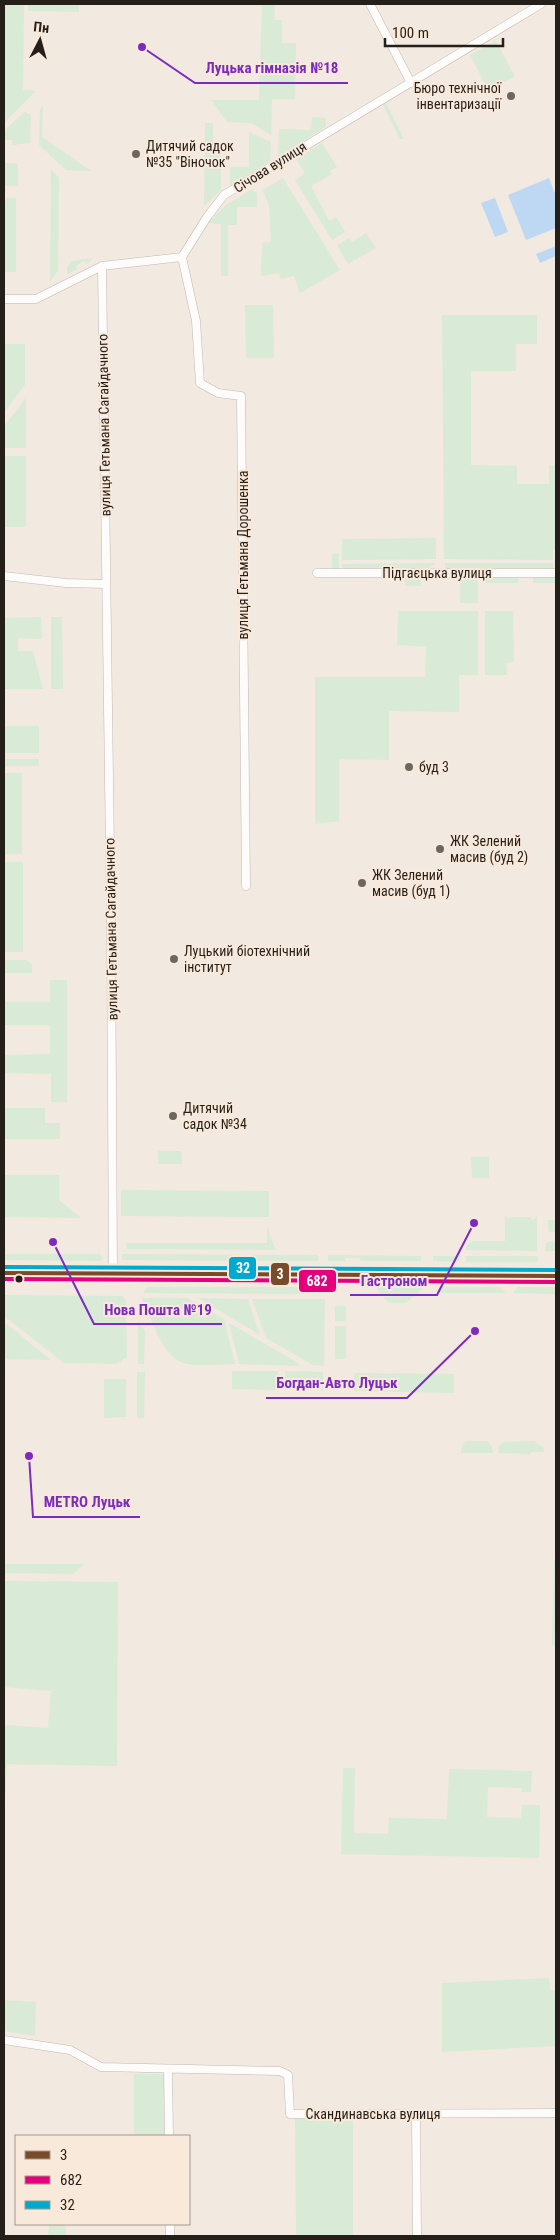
<svg xmlns="http://www.w3.org/2000/svg" width="560" height="2240" font-family="'Roboto Condensed',sans-serif">
<style>
.green{fill:#d9ead7}
.water{fill:#bed8f4}
.lines{fill:none;stroke-linecap:round;stroke-linejoin:round}
.street-casing{stroke:#c0b9b3;stroke-width:9}
.primary-casing{stroke:#c0b9b3;stroke-width:14}
.street{stroke:#fdfcfa;stroke-width:8}
.primary{stroke:#fdfcfa;stroke-width:12}
.bus-1-casing{stroke:#f9e9da;stroke-width:8}
.bus-2-casing{stroke:#f9e9da;stroke-width:8}
.bus-3-casing{stroke:#f9e9da;stroke-width:8}
.bus-1{stroke:#7a4b2a;stroke-width:4}
.bus-2{stroke:#e5007d;stroke-width:4}
.bus-3{stroke:#00a9ce;stroke-width:4}
.poi-dot{fill:#6c665f;stroke:#f9e9da;stroke-width:2}
.bus-dot{fill:#241f19;stroke:#f9e9da;stroke-width:2}
.labels{text-anchor:middle;stroke-width:4;stroke-linejoin:round;paint-order:stroke}
.poi-label{font-size:14px;fill:#241f19;stroke:#f9e9da;text-anchor:start}
.street-label{font-size:14px;fill:#241f19;stroke:#f9e9da}
.leader{fill:none;stroke:#7b2cbf;stroke-width:2}
.callout-dot{fill:#7b2cbf;stroke:#f9e9da;stroke-width:2}
.callout-label{font-size:15px;text-anchor:middle;font-weight:bold;fill:#7b2cbf;stroke:#f9e9da;stroke-width:4;stroke-linejoin:round;paint-order:stroke}
.line-badge{stroke:#f9e9da;stroke-width:2}
.badge-label{font-size:14px;text-anchor:middle;font-weight:bold;fill:#fff}
</style>
<rect width="100%" height="100%" fill="#f2e9e1"/>
<path class="green" d="M5,4H24L23,90L36,91L4,123Z
M28,4H79V12L28,11Z
M262,4H275L274,20H282V43H296L295,99H272L271,135L251,123L227,122L211,100H259Z
M496,41L515,77L489,88L485,84L470,55Z
M386,103L404,139H400L383,105Z
M43,106L42,137L91,171L66,170L39,145L40,109Z
M24,112L31,115L30,143L12,145V140H4V131Z
M312,117L326,118V127L278,157L279,129L311,130Z
M205,123H213V152L221,153V190L204,206Z
M249,132L271,142L270,161L230,186V167H249Z
M322,143L337,167L330,171L332,174L311,186L329,221L336,217L345,232L332,240L295,180L305,173L296,159Z
M5,163L18,164V186H5Z
M51,169L59,178L58,270L50,282Z
M283,178L340,270L300,293L294,276L281,279L279,273L261,276L262,243L271,242L269,205L263,190Z
M252,189L257,194V207H237V225H228V276H221V224L208,223L226,205Z
M7,198H16V272H4V203Z
M366,233L376,248L348,264L337,246L349,238L352,242Z
M92,258V260L86,264L84,261L76,266L77,269L67,275V268L72,261Z
M245,305H273L274,358H246Z
M442,315H537V344H516V371H471V465L517,466V484H549V466H556V550H553V560L444,559Z
M4,344H25V385L4,412Z
M26,398V448H4V426Z
M4,456H26V527H4Z
M436,538V559L342,560V539Z
M332,554H339V569H332Z
M435,563L430,568H342V564Z
M445,563H553V568H445Z
M405,577H421V586H405Z
M460,577H478V603H460Z
M485,577H518V583H485Z
M533,577H556V583H533Z
M398,611H478V675H459V712L389,711V760L339,759V821L315,824V677H425L426,647L397,645Z
M485,611H513L514,662L506,663L507,675H485Z
M41,617L42,639L18,638V651H33L43,689H4V618Z
M51,617H62L63,689H51Z
M4,726H39V753H4Z
M4,759H39V766H4Z
M4,773H22V854H4Z
M4,862H23V952H4Z
M4,960H26L32,964V973H4Z
M50,980H67V1102H51V1074L4,1073V1055L50,1054V1025H4V1002H50Z
M4,1108H45V1123H60V1139H4Z
M158,1151H181L182,1164H158Z
M471,1157H489V1178H472Z
M4,1175H59V1200L81,1218L4,1217Z
M121,1190L269,1191V1217L121,1216Z
M505,1215L509,1219L511,1217H530L533,1220L537,1216V1251L466,1250L467,1245L473,1241H505Z
M548,1220H556V1232H549L548,1229Z
M267,1227L276,1250L126,1249V1243H267Z
M552,1241L555,1243L556,1251H545L546,1243Z
M4,1254H100L103,1259L100,1261L4,1260Z
M122,1254L318,1255V1261L122,1260Z
M328,1255L421,1256V1261H361L360,1258H345V1261H328Z
M433,1256H461L458,1262L433,1261Z
M466,1256H538V1262H466Z
M375,1285H422V1289L417,1294L381,1295Z
M147,1287H318V1294L143,1293Z
M441,1287H500L506,1293H437Z
M518,1287H556V1294L513,1293Z
M4,1295L122,1296L126,1301L127,1357L117,1364L64,1363L4,1316Z
M414,1296L406,1303H390L383,1297Z
M142,1298H187L224,1319L235,1364C219,1364 199,1367 184,1363C163,1358 150,1316 142,1298Z
M198,1298L248,1299L260,1335Z
M252,1299H325L324,1366L313,1365L266,1338Z
M335,1306H346V1321H335Z
M138,1321L145,1331L144,1364H138Z
M4,1322L51,1360L4,1359Z
M229,1323L300,1364L299,1366L239,1364Z
M335,1326H346V1359H335Z
M232,1371H278V1390L232,1389Z
M285,1371L323,1372V1390H285Z
M137,1372H145L144,1418H137Z
M354,1373L454,1374V1393L354,1391Z
M104,1379H126V1417L104,1418Z
M466,1441H487L492,1446L493,1453H461L462,1445Z
M534,1441L543,1447L544,1452H531V1454L498,1453L499,1446L503,1442Z
M554,1559H556V1647L552,1644Z
M4,1564H84L73,1574L4,1573Z
M4,1581L118,1582L117,1766L7,1764L4,1825V1725L48,1728L51,1691L4,1687Z
M343,1768H355L354,1833L388,1834L389,1818L447,1819L449,1769L532,1771L531,1792H522V1788L488,1787L487,1817L521,1818L522,1805H540L539,1858L341,1854Z
M549,1978L550,1990H556V2046L442,2052V1983Z
M4,2000L36,2002L35,2036L4,2031Z
M134,2074H164V2136H134Z
M295,2117L353,2118V2236H296Z
M49,2224H66V2236H48Z"/>
<path class="water" d="M549,178L556,196V228L526,240L508,195Z
M495,198L508,232L495,237L481,203Z
M556,246V256L540,263L536,254Z"/>
<g class="lines">
<defs>
<path id="street" d="M370,4L411,83
M182,257L196,321L200,383L218,393L241,396L246,886
M102,266L111,926L113,1274
M4,299H36L102,266L182,257L207,217L224,195L541,4
M317,573H556
M4,576L66,583L106,584
M4,2040L70,2050L101,2067L280,2071L288,2075L290,2114L556,2113
M168,2070L169,2136
M416,2114L417,2236
M170,2224V2236"/>
<path id="primary" d="M4,1273L556,1276"/>
</defs>
<use href="#street" class="street-casing"/>
<use href="#primary" class="primary-casing"/>
<use href="#street" class="street"/>
<use href="#primary" class="primary"/>
<defs>
<path id="bus-1" d="M4,1273L556,1276"/>
<path id="bus-2" d="M4,1279L556,1282"/>
<path id="bus-3" d="M4,1267L556,1270"/>
</defs>
<use href="#bus-1" class="bus-1-casing"/>
<use href="#bus-2" class="bus-2-casing"/>
<use href="#bus-3" class="bus-3-casing"/>
<use href="#bus-1" class="bus-1"/>
<use href="#bus-2" class="bus-2"/>
<use href="#bus-3" class="bus-3"/>
</g>
<g class="poi-dot">
<circle cx="511" cy="96" r="5"/>
<circle cx="136" cy="154" r="5"/>
<circle cx="409" cy="767" r="5"/>
<circle cx="440" cy="849" r="5"/>
<circle cx="362" cy="883" r="5"/>
<circle cx="174" cy="959" r="5"/>
<circle cx="173" cy="1116" r="5"/>
</g>
<circle class="bus-dot" cx="19" cy="1279" r="4.5"/>
<g class="labels">
<g class="poi-label">
<text x="501" y="93" text-anchor="end">Бюро технічної<tspan x="501" dy="16">інвентаризації</tspan></text>
<text x="146" y="151">Дитячий садок<tspan x="146" dy="16">№35 "Віночок"</tspan></text>
<text x="419" y="772">буд 3</text>
<text x="450" y="846">ЖК Зелений<tspan x="450" dy="16">масив (буд 2)</tspan></text>
<text x="372" y="880">ЖК Зелений<tspan x="372" dy="16">масив (буд 1)</tspan></text>
<text x="184" y="956">Луцький біотехнічний<tspan x="184" dy="16">інститут</tspan></text>
<text x="183" y="1113">Дитячий<tspan x="183" dy="16">садок №34</tspan></text>
</g>
<g class="street-label">
<text transform="translate(270 167) rotate(-32)" y="5">Січова вулиця</text>
<text transform="translate(104 425) rotate(-91)" y="5">вулиця Гетьмана Сагайдачного</text>
<text transform="translate(243 555) rotate(-90)" y="5">вулиця Гетьмана Дорошенка</text>
<text x="437" y="578">Підгаєцька вулиця</text>
<text transform="translate(111 929) rotate(-91)" y="5">вулиця Гетьмана Сагайдачного</text>
<text x="373" y="2119">Скандинавська вулиця</text>
</g>
</g>
<path class="leader" d="M142 47L195 83H348M474 1223L437 1295H350M53 1242L94 1324H222M475 1331L407 1398H266M29 1456L33 1517H140"/>
<g class="callout-dot">
<circle cx="142" cy="47" r="5"/>
<circle cx="474" cy="1223" r="5"/>
<circle cx="53" cy="1242" r="5"/>
<circle cx="475" cy="1331" r="5"/>
<circle cx="29" cy="1456" r="5"/>
</g>
<g class="callout-label">
<text x="272" y="73">Луцька гімназія №18</text>
<text x="394" y="1286">Гастроном</text>
<text x="158" y="1315">Нова Пошта №19</text>
<text x="337" y="1388">Богдан-Авто Луцьк</text>
<text x="87" y="1507">METRO Луцьк</text>
</g>
<g class="line-badge">
<rect x="228" y="1256" width="29" height="24" rx="5" fill="#00a9ce"/>
<rect x="270" y="1262" width="20" height="24" rx="5" fill="#7a4b2a"/>
<rect x="298" y="1269" width="39" height="24" rx="5" fill="#e5007d"/>
</g>
<g class="badge-label">
<text x="243" y="1273">32</text>
<text x="280" y="1279">3</text>
<text x="317" y="1286">682</text>
</g>
<rect width="560" height="2240" fill="none" stroke="#241f19" stroke-width="10"/>
<rect x="15" y="2135" width="175" height="90" fill="#f9e9da" stroke="#a4988d"/>
<rect x="25" y="2151" width="25" height="8" fill="#7a4b2a" stroke="#a4988d"/>
<text x="60" y="2160" font-size="15" fill="#241f19">3</text>
<rect x="25" y="2176" width="25" height="8" fill="#e5007d" stroke="#a4988d"/>
<text x="60" y="2185" font-size="15" fill="#241f19">682</text>
<rect x="25" y="2201" width="25" height="8" fill="#00a9ce" stroke="#a4988d"/>
<text x="60" y="2210" font-size="15" fill="#241f19">32</text>
<g transform="translate(40 40) rotate(6)" stroke="#f9e9da" stroke-width="4" paint-order="stroke">
<path d="M0-4L9 19L0 12L-9 19Z" fill="#241f19"/>
<text y="-8" font-size="14" font-weight="bold" text-anchor="middle" fill="#241f19">Пн</text>
</g>
<path d="M385 38v8h118v-8" fill="none" stroke="#241f19" stroke-width="2.5"/>
<text x="392" y="38" font-size="15" fill="#241f19" stroke="#f9e9da" stroke-width="4" paint-order="stroke">100 m</text>
</svg>
